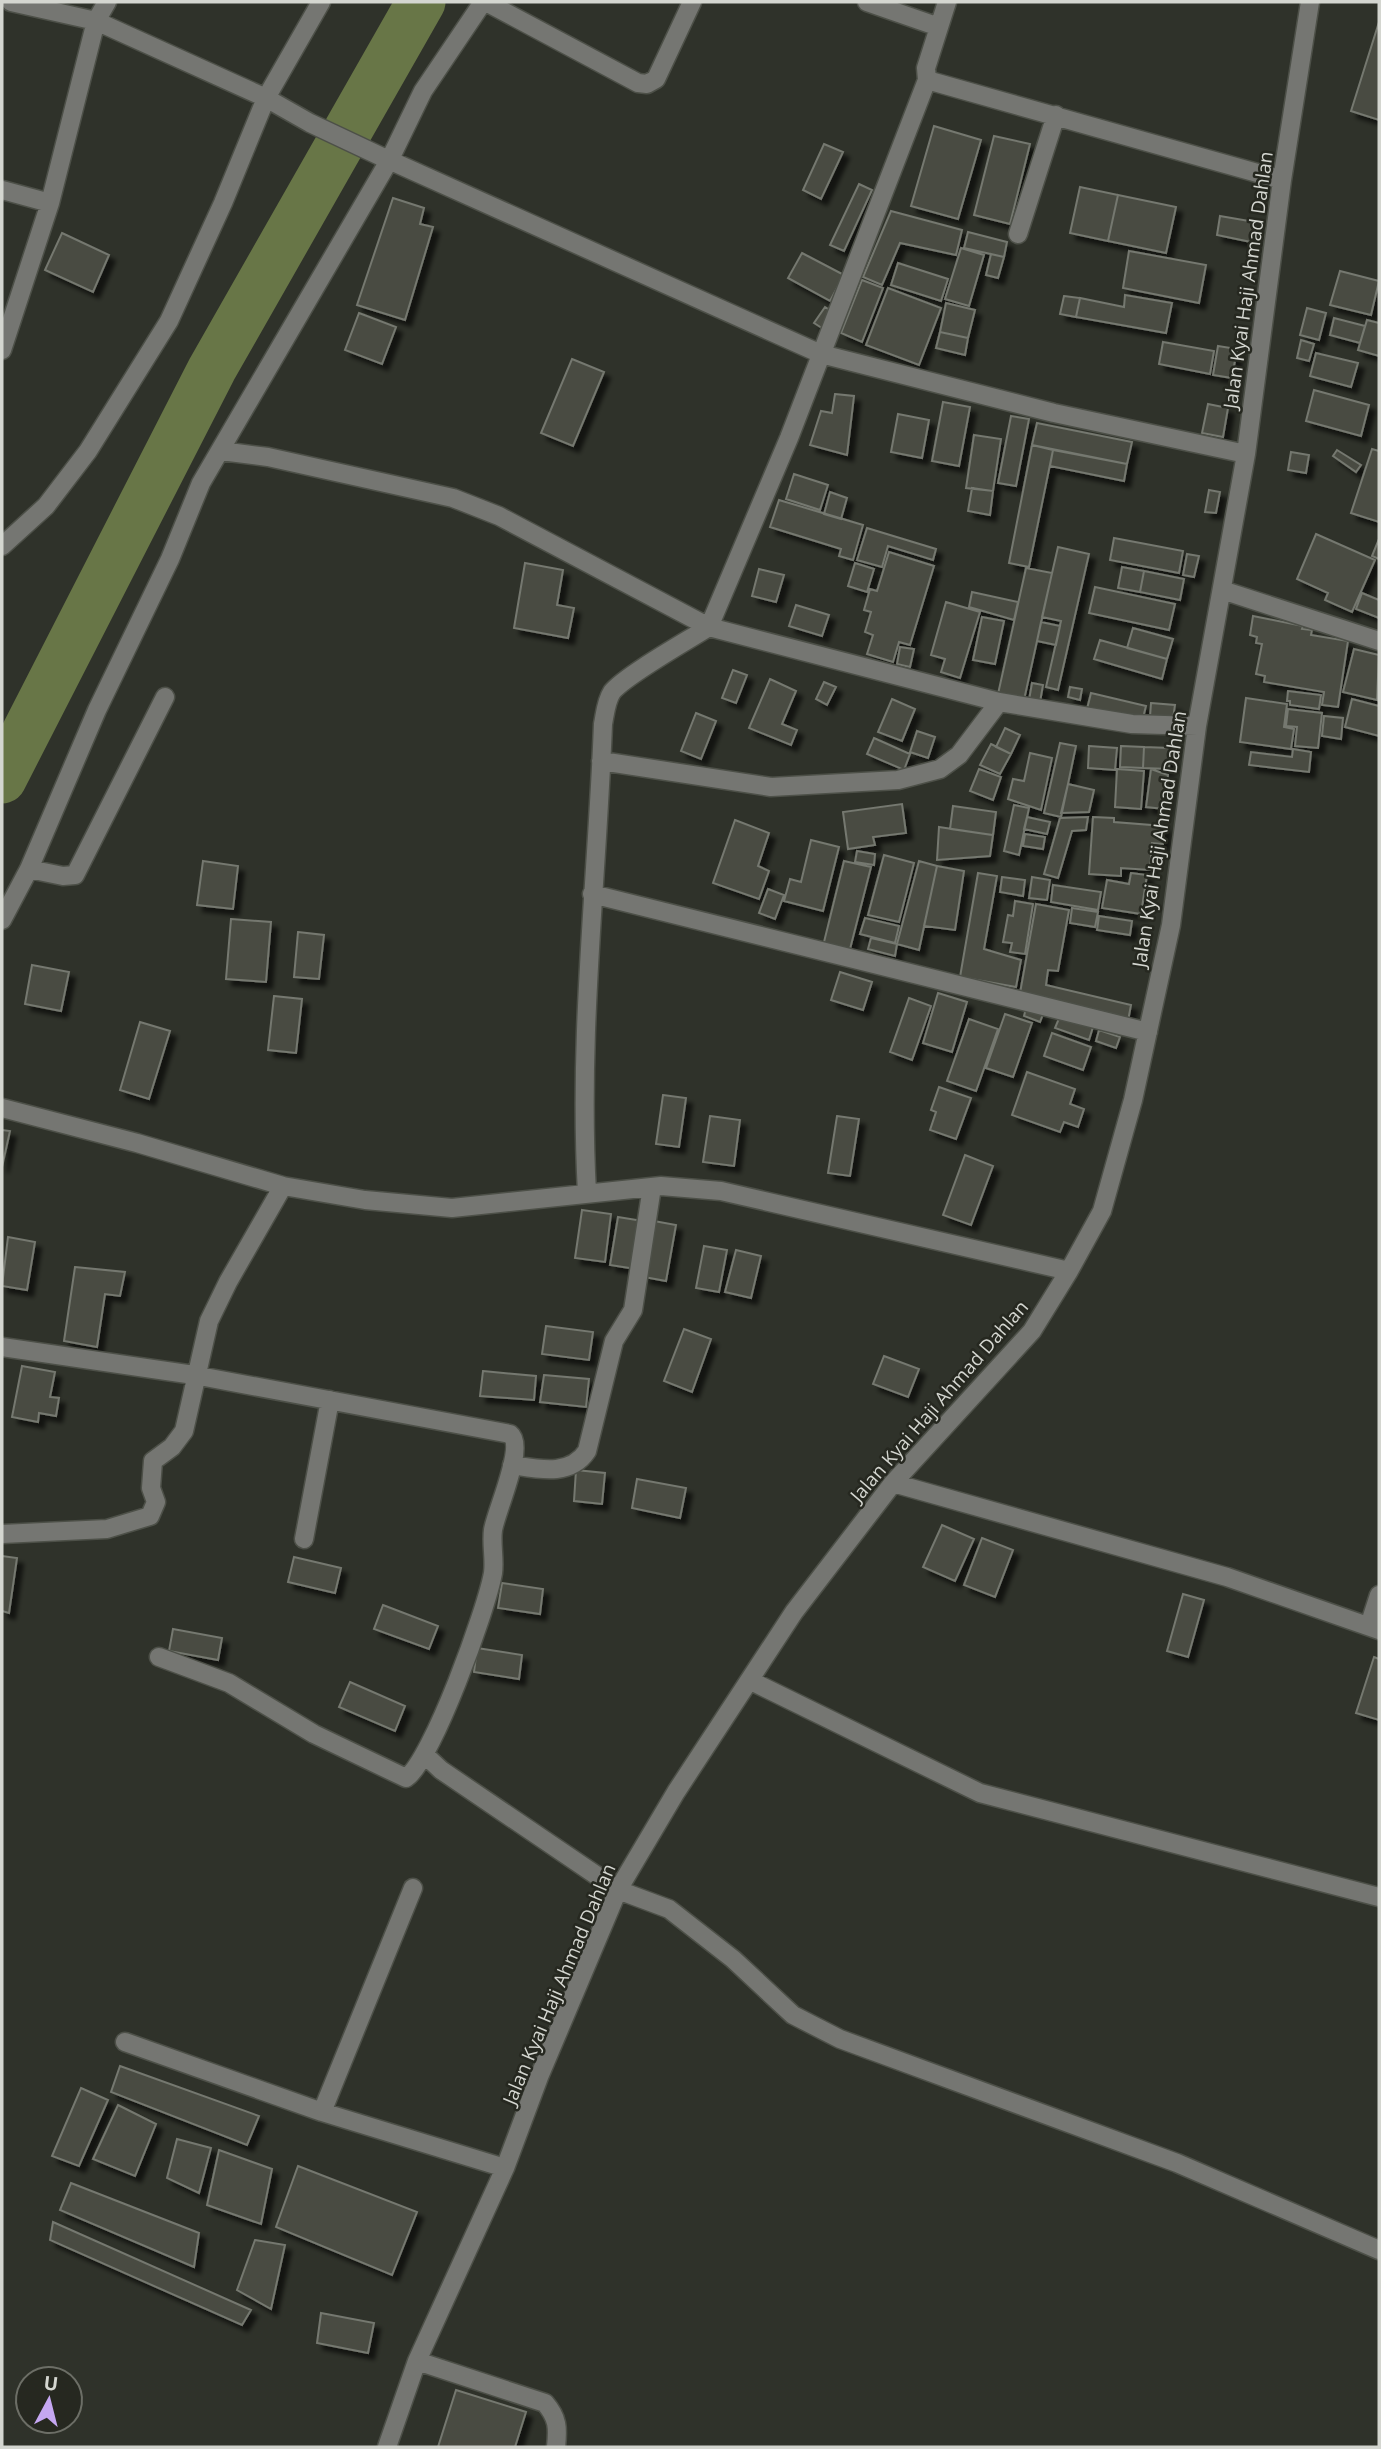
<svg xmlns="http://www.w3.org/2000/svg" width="1381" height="2449" font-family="'Open Sans',sans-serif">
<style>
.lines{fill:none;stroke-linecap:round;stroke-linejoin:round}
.river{stroke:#687647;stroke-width:49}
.building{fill:#494c43;stroke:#75786f;stroke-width:2;filter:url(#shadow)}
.minor-casing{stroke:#4d5048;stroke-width:21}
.minor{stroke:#757672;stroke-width:18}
.labels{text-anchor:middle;stroke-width:5;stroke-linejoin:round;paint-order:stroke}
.street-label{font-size:19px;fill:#d4d6d0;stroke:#262820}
</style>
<defs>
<filter id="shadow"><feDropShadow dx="6" dy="6" stdDeviation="2" flood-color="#0009"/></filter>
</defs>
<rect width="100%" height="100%" fill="#2f322a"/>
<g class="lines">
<path class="river" d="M2,779L212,369L421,2"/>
</g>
<path class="building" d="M1379,22V120L1351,111Z
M934,126L981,140L958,219L911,206Z
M994,136L1030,144L1010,224L974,215Z
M824,144L843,152L821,199L803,190Z
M859,184L872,190L844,251L830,245Z
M1080,187L1118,195L1108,241L1070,233Z
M1118,195L1176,207L1166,253L1108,241Z
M393,198L424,208L420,224L433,227L405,320L357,305Z
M891,211L962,230L956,255L900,243L882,285L863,277Z
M1220,216L1255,222L1251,242L1217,235Z
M968,232L1007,242L1004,257L964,248Z
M62,233L109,255L93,292L45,270Z
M961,248L984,255L969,306L945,299Z
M1129,251L1206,265L1199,303L1123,288Z
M802,253L844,275L830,301L788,278Z
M991,254L1004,257L998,278L986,275Z
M898,263L948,279L941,301L891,285Z
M1340,271L1379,281L1371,315L1330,305Z
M862,280L883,288L862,342L841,333Z
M888,288L941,308L919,365L866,345Z
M1125,295L1172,303L1166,333L1076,317L1080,298L1124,307Z
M1064,296L1080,298L1076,317L1060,314Z
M946,303L975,310L968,338L940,332Z
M825,307L836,314L825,330L814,323Z
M1307,308L1326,313L1319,340L1300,335Z
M359,313L396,327L382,364L345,350Z
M1334,318L1365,326L1360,343L1330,335Z
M1367,320L1379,323V356L1358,350Z
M940,332L968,338L965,355L936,348Z
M1301,340L1314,344L1309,361L1297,358Z
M1163,342L1214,351L1210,374L1159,364Z
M1218,346L1237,349L1232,378L1213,375Z
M1316,353L1358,363L1351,387L1310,376Z
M572,359L604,372L573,446L541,433Z
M1314,390L1369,405L1361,436L1306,421Z
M835,394L854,396L847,455L810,445L821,411L832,413Z
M943,402L970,407L959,466L932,461Z
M1208,404L1228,408L1223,437L1202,433Z
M898,414L929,420L922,458L891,452Z
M1011,416L1029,419L1016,486L998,483Z
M1037,423L1132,442L1127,464L1032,445Z
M974,435L1001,439L993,491L966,488Z
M1032,445L1053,450L1029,567L1009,563Z
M1372,449L1379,451V522L1351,513Z
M1053,450L1127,464L1124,481L1050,466Z
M1337,450L1361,465L1356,472L1333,456Z
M1291,452L1309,455L1306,473L1288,470Z
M794,474L828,485L820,510L786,499Z
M972,488L993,491L990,515L968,511Z
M1209,490L1220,492L1216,513L1205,512Z
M830,492L847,498L841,519L824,514Z
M779,500L863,525L853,560L839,556L841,549L770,527Z
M867,528L936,549L933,560L888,546L882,567L857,560Z
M1316,534L1375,560L1352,612L1325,600L1328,593L1297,579Z
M1114,538L1183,551L1179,573L1110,560Z
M1379,539V559L1372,556Z
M1058,547L1089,554L1058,690L1046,687L1061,621L1042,617Z
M889,552L934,566L910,645L899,642L893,662L867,654L873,635L865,632L871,612L864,610L870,589L877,591Z
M1187,554L1199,556L1194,577L1183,575Z
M525,563L563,570L557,605L574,608L568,638L514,628Z
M855,563L874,569L867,592L848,586Z
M1122,567L1144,571L1140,592L1118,588Z
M1026,568L1052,573L1024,700L998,694Z
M759,569L784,575L776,602L752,596Z
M1144,571L1184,579L1180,600L1140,592Z
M1095,587L1175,604L1169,630L1089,613Z
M972,592L1018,602L1014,620L969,607Z
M1362,593L1379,600V618L1356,609Z
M946,602L980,612L960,678L941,672L945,659L931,655Z
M796,605L829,615L822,636L789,626Z
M1253,616L1303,626L1302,629L1312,630L1311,635L1348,641L1338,707L1322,705L1324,692L1264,682L1265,676L1256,674L1262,644L1256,643L1257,637L1250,635Z
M982,617L1004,621L995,664L973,660Z
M1041,622L1060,626L1056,645L1037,641Z
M1133,628L1173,639L1167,659L1127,648Z
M1100,640L1167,659L1162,679L1094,659Z
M900,647L914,649L910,667L897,664Z
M1354,649L1379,655L1377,700L1343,692Z
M733,670L747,675L736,703L722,698Z
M770,679L796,691L782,724L797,730L791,745L749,728Z
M824,682L836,687L827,705L816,699Z
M1032,683L1043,685L1040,702L1029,700Z
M1070,687L1082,689L1080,700L1068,697Z
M1288,691L1321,695L1319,709L1290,705V701H1287Z
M1091,693L1146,706L1142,722L1087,709Z
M1246,698L1287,704L1284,727L1294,729L1291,749L1240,742Z
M892,699L915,709L902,741L878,732Z
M1352,699L1379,706V736L1345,727Z
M1151,703L1175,705L1173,719L1150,717Z
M1288,709L1322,713L1318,748L1295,746L1297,727L1286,726Z
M696,713L716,721L701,759L681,751Z
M1324,716L1343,718L1341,739L1322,736Z
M1005,728L1020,735L1011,754L996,747Z
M917,731L935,737L928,758L910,752Z
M874,738L910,754L904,770L867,754Z
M1060,743L1076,746L1061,817L1044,813Z
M991,744L1011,754L1000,774L980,765Z
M1089,746L1117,748L1115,770L1088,768Z
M1121,746L1144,747L1143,768L1120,767Z
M1144,747L1170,748L1169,769L1143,768Z
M1293,749L1311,752L1309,772L1249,765L1251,752L1292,757Z
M1030,753L1052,758L1041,810L1008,799L1013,779L1024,781Z
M979,769L1001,777L993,800L970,791Z
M1117,769L1144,771L1141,809L1115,807Z
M1151,769L1168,775L1164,809L1146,807Z
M1068,784L1094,790L1089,812L1061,813Z
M902,804L906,833L873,837L875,845L848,849L843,812Z
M1014,805L1029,808L1019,855L1004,851Z
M953,806L996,812L993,835L950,829Z
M1027,817L1050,822L1047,834L1024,829Z
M1088,817L1086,830L1072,831L1058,878L1044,874L1060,818Z
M1093,817L1114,818V822L1164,826L1163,844L1152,843L1150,870L1121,868V876L1089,874Z
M735,820L769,833L758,866L769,871L759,899L713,883Z
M939,827L993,835L990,856L937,860Z
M1025,834L1045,837L1043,849L1023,846Z
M811,840L839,847L823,911L784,901L790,879L801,882Z
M857,851L875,854L874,865L855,862Z
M884,855L914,863L899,922L868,915Z
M203,861L238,866L233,909L197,905Z
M844,861L871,867L849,953L823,946Z
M919,861L937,866L919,950L897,944Z
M937,866L964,871L955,930L924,926Z
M978,873L997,876L984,949L1021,960L1016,987L960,977Z
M1131,873L1147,875L1141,914L1102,908L1107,880L1129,884Z
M1002,877L1025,880L1023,896L1000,892Z
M1032,877L1050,880L1047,900L1029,898Z
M1053,885L1101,892L1098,910L1051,902Z
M768,889L784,895L775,919L759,913Z
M1015,901L1033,904L1025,954L1010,952L1012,943L1003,942L1008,915L1013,916Z
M1036,904L1069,910L1058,971L1048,970L1046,985L1131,1005L1128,1021L1020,993Z
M1072,908L1098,912L1095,927L1070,923Z
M1099,916L1132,921L1130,935L1097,930Z
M865,918L899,926L895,943L860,934Z
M231,919L271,922L266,982L226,979Z
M298,932L324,935L319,979L294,977Z
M871,938L897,944L895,956L868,949Z
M32,965L69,972L61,1011L25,1004Z
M840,972L872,982L863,1010L831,1000Z
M938,993L967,1002L952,1052L923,1043Z
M274,996L302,999L296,1053L268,1050Z
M909,998L931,1006L912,1060L890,1052Z
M1026,1008L1043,1014L1040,1022L1024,1016Z
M1005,1014L1032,1023L1013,1077L986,1068Z
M1060,1016L1093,1027L1089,1040L1055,1028Z
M969,1019L998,1029L976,1091L947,1081Z
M140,1022L170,1031L149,1099L120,1090Z
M1099,1030L1120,1037L1116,1048L1096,1041Z
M1052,1033L1091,1047L1083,1070L1044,1056Z
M1027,1072L1075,1089L1070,1104L1084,1109L1078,1127L1064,1122L1060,1132L1012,1115Z
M939,1087L971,1098L956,1139L930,1130L936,1112L931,1110Z
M663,1095L686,1098L679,1147L656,1144Z
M710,1116L740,1120L734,1166L703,1162Z
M837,1116L859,1119L850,1176L828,1173Z
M2,1130L10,1131L2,1167Z
M965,1155L993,1166L971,1225L943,1215Z
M582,1210L611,1214L605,1262L575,1258Z
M618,1217L643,1221L636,1269L610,1265Z
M654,1221L676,1225L666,1281L644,1277Z
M8,1237L35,1242L27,1290L2,1286Z
M704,1246L727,1250L719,1292L696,1288Z
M736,1250L761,1256L751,1298L725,1292Z
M75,1267L125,1272L120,1296L105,1294L97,1347L64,1341Z
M546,1326L593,1332L589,1360L542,1354Z
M684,1329L711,1339L692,1392L664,1381Z
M884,1356L919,1369L908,1397L873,1384Z
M22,1366L55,1372L50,1397L59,1398L56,1416L39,1413L38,1422L12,1417Z
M483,1371L536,1376L534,1400L480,1396Z
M544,1375L589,1379L586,1407L540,1402Z
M576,1470L605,1473L602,1504L574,1501Z
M637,1479L686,1488L680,1518L632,1508Z
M942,1525L974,1539L955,1581L923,1567Z
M982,1538L1013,1550L995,1597L964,1585Z
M2,1556L17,1558L9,1613L2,1611Z
M294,1557L341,1568L335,1593L288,1582Z
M502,1583L543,1589L540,1614L498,1608Z
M1183,1594L1204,1600L1188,1657L1167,1651Z
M383,1605L438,1626L429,1649L374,1629Z
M173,1629L222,1638L218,1660L169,1651Z
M477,1648L522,1655L519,1679L474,1672Z
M1374,1657L1379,1659V1720L1356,1713Z
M350,1682L405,1706L395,1731L339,1707Z
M120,2066L259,2116L247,2145L111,2092Z
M81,2088L108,2100L79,2166L52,2156Z
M118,2105L156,2124L135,2176L93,2159Z
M177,2139L211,2148L199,2193L167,2178Z
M219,2150L272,2169L261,2224L207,2205Z
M298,2166L417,2212L392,2275L276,2227Z
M71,2183L199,2233L194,2267L60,2210Z
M53,2222L251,2310L242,2325L50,2240Z
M255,2240L285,2245L271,2309L237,2290Z
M321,2313L374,2323L368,2353L317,2343Z
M456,2390L526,2412L515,2447H438Z"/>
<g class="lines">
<defs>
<path id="minor" d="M11,2L96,21L266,98L310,123L380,156L821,354L1054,413L1246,454
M486,2L638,83L647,84L656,79L692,2
M867,2L939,27
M947,2L926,68L927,80L1282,180
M927,80L789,438L709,627L999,702L1132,724L1197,726
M2,190L50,203
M1018,234L1056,115
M2,350L50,203L96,21L107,2
M221,451L268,457L453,498L499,516L709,627C687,641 626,675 612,692C606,701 605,714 603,724C597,882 578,1034 587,1193
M2,546L46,506L88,451L169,321L223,203L266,98L321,2
M1222,590L1379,641
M601,761L771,787L898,780L940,769L959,755L999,702
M29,869L63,876L75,875L165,697
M592,894L1148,1032
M2,920L29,869L97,710L170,559L201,483L390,159L423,91L483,2
M2,1108L137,1143L283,1186L365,1200L452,1208L661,1186L721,1191L1069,1271
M2,1347L194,1375L510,1434C526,1446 496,1511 493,1530C491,1544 495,1559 493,1573C487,1608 432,1761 406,1778L314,1734L229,1683L159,1657
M512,1465C538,1469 570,1477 587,1451L614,1341L633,1310L652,1187
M893,1483L1227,1577L1379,1630
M2,1534L107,1529L150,1516L156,1502L151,1488L153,1461L172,1447L184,1431L209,1321L228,1282L283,1186
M304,1539L330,1400
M1369,1626L1379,1595
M751,1681L980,1793L1379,1897
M425,1755L441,1770L618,1890L669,1909L733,1959L793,2015L840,2039L1177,2163L1379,2250
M125,2042L322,2112L505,2168
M322,2112L413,1888
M417,2361L545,2403C558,2418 558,2428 556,2447
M387,2447L417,2361L505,2168L539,2077L618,1890L676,1792L794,1612L893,1483L1032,1331L1069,1271L1102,1211L1133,1100L1171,925L1197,726L1246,454L1282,180L1310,2"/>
</defs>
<use href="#minor" class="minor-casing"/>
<use href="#minor" class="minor"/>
</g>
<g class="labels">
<g class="street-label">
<text transform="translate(1248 280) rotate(-82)" y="7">Jalan Kyai Haji Ahmad Dahlan</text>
<text transform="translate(1159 839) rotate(-81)" y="7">Jalan Kyai Haji Ahmad Dahlan</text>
<text transform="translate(939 1401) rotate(-49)" y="7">Jalan Kyai Haji Ahmad Dahlan</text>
<text transform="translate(559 1984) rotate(-67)" y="7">Jalan Kyai Haji Ahmad Dahlan</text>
</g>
</g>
<rect width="1381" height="2449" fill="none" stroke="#d4d6d0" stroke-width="7"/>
<g transform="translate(49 2400) rotate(7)"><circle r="33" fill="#262820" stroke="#6c6e66" stroke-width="2"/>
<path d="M0-5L12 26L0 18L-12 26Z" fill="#c5a7f1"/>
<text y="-10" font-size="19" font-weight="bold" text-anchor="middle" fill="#d4d6d0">U</text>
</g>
</svg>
